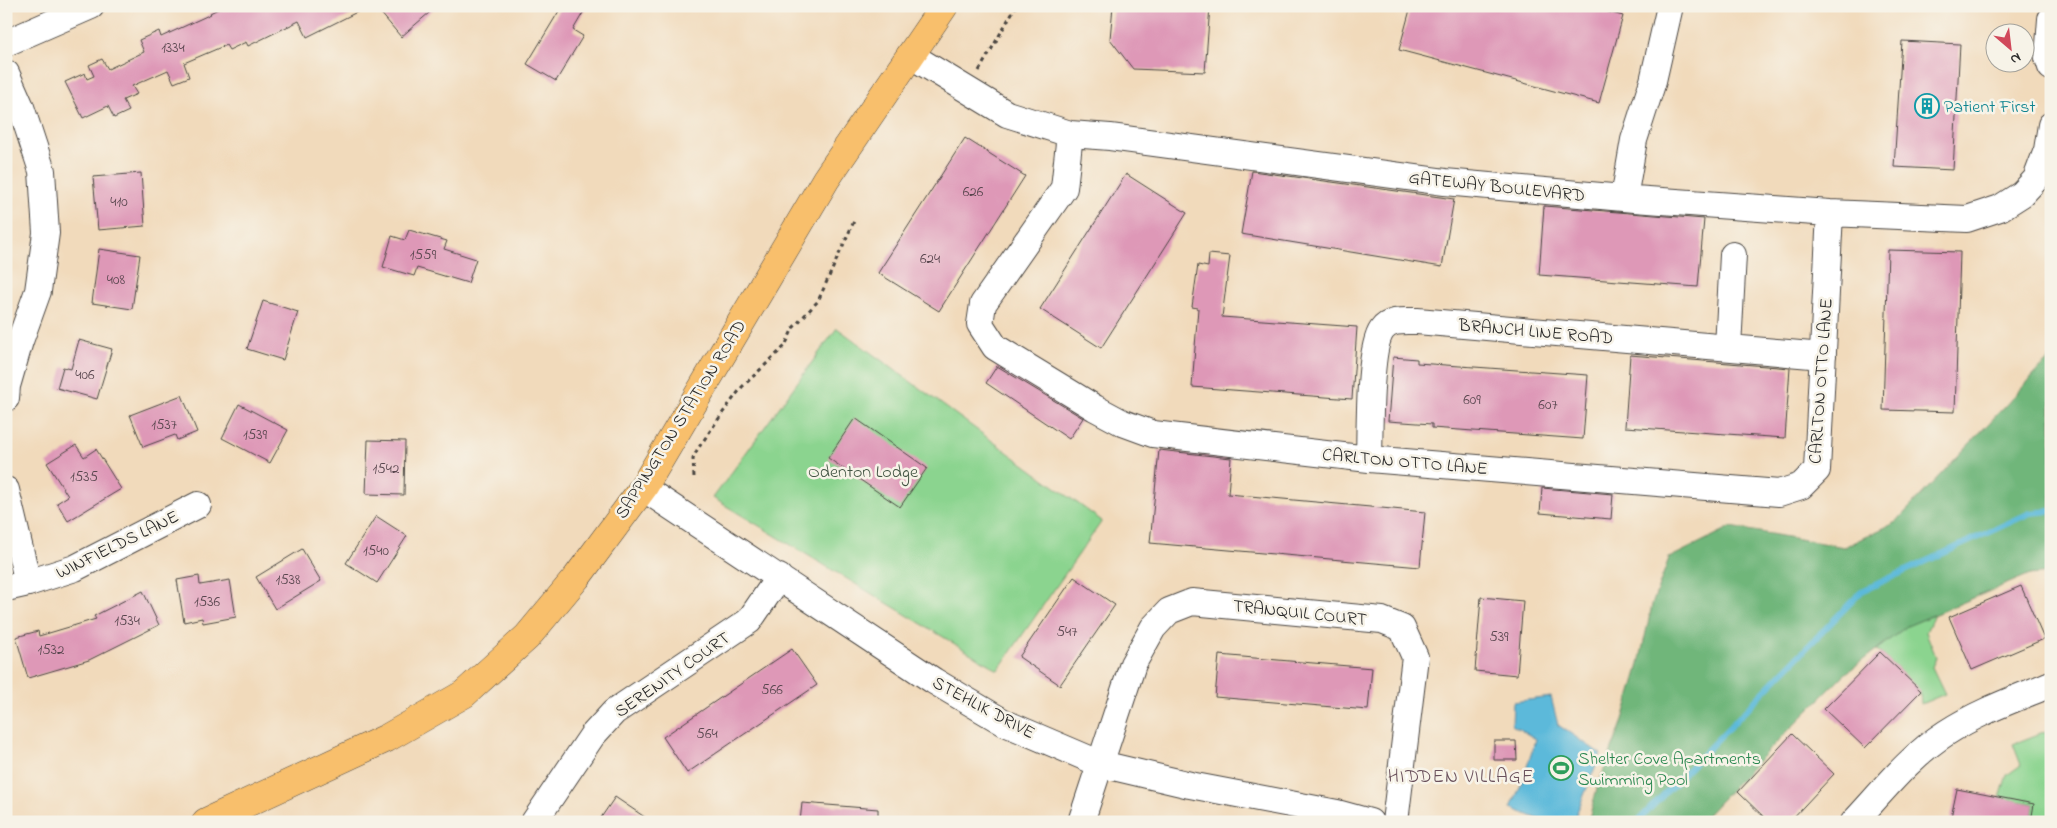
<svg xmlns="http://www.w3.org/2000/svg" width="2057" height="828" font-family="'Indie Flower',sans-serif">
<style>
.green{fill:#8bd48f;stroke:#5b805d}
.forest{fill:#70b67a;stroke:#4e7052}
.water{fill:#5cb9da;stroke:#447282}
.lines{fill:none;stroke-linecap:round;stroke-linejoin:round}
.stream{stroke:#5cb9da;stroke-width:6}
.building{fill:#de98b7}
.minor-casing{stroke:#494541;stroke-width:28}
.major-casing{stroke:#494541;stroke-width:29}
.path{stroke:#494541;stroke-width:3;stroke-dasharray:4 4;stroke-linecap:butt}
.minor{stroke:#fff;stroke-width:26}
.major{stroke:#f8bf6c;stroke-width:28}
.labels{text-anchor:middle;stroke-width:5;stroke-linejoin:round;paint-order:stroke}
.number-label{font-size:15px;fill:#58464e}
.culture-label{font-size:18px;fill:#0d838f;stroke:#f7f3e8;text-anchor:start}
.street-label{font-size:18px;fill:#2b2b2b;stroke:#f7f3e8}
.park-label{font-size:18px;fill:#435544;stroke:#f7f3e8}
.leisure-label{font-size:18px;fill:#27864d;stroke:#f7f3e8;text-anchor:start}
.neighbourhood-label{font-size:19px;letter-spacing:1px;fill:#6a515c;stroke:#f7f3e8}
</style>
<rect width="100%" height="100%" fill="#f7f3e8"/>
<filter id="ink" filterUnits="userSpaceOnUse"><feTurbulence type="fractalNoise" baseFrequency=".02" numOctaves="2"/><feDisplacementMap in="SourceGraphic" scale="10" xChannelSelector="R" yChannelSelector="G"/><feConvolveMatrix kernelMatrix="1 2 1 2 8 2 1 2 1" color-interpolation-filters="sRGB"/></filter>
<filter id="wash" filterUnits="userSpaceOnUse"><feTurbulence type="fractalNoise" baseFrequency=".0096" numOctaves="4" result="noise"/><feDisplacementMap in="SourceGraphic" scale="20" xChannelSelector="R" yChannelSelector="G"/><feGaussianBlur stdDeviation="1.12" result="paint"/><feColorMatrix in="noise" values="0 0 0 0 0 0 0 0 0 0 0 0 0 0 0 0 0 1.4 0 .05"/><feComposite in="paint" operator="in"/></filter>
<g filter="url(#wash)">
<rect width="100%" height="100%" fill="#f1dabb"/>
<path class="green" d="M837,328L1102,521L998,670L713,498Z
M1934,615L1926,632L1936,657L1932,667L1945,694L1921,704L1920,691L1880,652L1876,650L1907,626Z
M2051,729V822H2031L2034,804L2000,798L2007,775L2021,765L2013,744Z"/>
<path class="forest" d="M2051,357V573L2028,575L1907,626L1845,674L1758,761L1700,822H1588L1597,788L1622,723L1638,668L1652,605L1669,558L1731,527L1844,547L1896,522Z"/>
<path class="water" d="M1551,697L1558,725L1601,754L1573,822H1546L1511,808L1522,782L1536,739L1512,725L1513,702Z"/>
<g class="lines">
<path class="stream" d="M1637,822L1862,591L2030,513L2051,511"/>
</g>
<g id="blocks">
<path class="building" d="M224,6H369L307,37L299,21L248,46L246,42L229,50L226,45L184,63L189,77L174,83L168,70L132,86L137,94L123,100L129,111L114,118L108,106L83,118L65,82L85,73L87,79L94,76L89,65L102,59L108,69L144,52L139,40L159,31L161,37L211,14L210,13Z
M375,6H437L401,37Z
M562,6H587L573,30L583,36L556,81L527,64Z
M1113,6H1210L1205,72L1133,69L1110,39Z
M1411,6H1587L1623,16L1599,103L1399,50Z
M1902,41L1960,44L1953,170L1894,167Z
M965,138L1025,176L939,311L878,273Z
M1252,171L1454,199L1442,267L1241,234Z
M141,173L145,226L98,230L93,177Z
M1126,174L1187,213L1101,348L1040,309Z
M1544,206L1704,219L1698,287L1539,275Z
M409,230L447,241L444,249L476,259L468,283L417,268L414,276L383,267L392,236L405,240Z
M99,249L140,255L132,309L92,303Z
M1888,250L1960,252L1955,412L1883,410Z
M1209,254L1230,256L1222,317L1357,327L1352,399L1192,387L1198,308L1192,307L1198,265L1208,267Z
M263,301L298,312L283,360L247,349Z
M79,340L112,349L97,399L57,388L63,367L71,369Z
M1630,355L1790,368L1785,438L1625,427Z
M1393,357L1417,359V363L1588,375L1583,439L1432,428V424L1388,421Z
M997,366L1083,418L1069,439L986,383Z
M182,395L197,432L177,440L175,435L143,447L130,415Z
M239,404L288,430L270,463L222,438Z
M855,418L927,468L900,507L828,458Z
M368,440L405,441L404,495L366,494Z
M76,445L84,457L96,449L121,489L68,521L57,503L68,496L47,463Z
M1159,450L1231,458L1228,494L1425,512L1420,567L1150,543Z
M1542,488L1613,494L1611,519L1540,513Z
M376,516L407,536L377,583L346,563Z
M302,549L321,581L275,609L256,577Z
M199,576L200,585L230,580L236,617L203,623L202,618L184,622L177,580Z
M1074,577L1115,605L1060,685L1019,657Z
M2021,586L2044,639L1972,670L1949,617Z
M143,591L159,625L89,660L28,678L16,637L38,631L39,636L96,619L94,616Z
M1481,597L1523,601L1517,675L1475,671Z
M792,649L817,685L687,773L663,737Z
M1880,652L1921,691L1865,748L1824,709Z
M1219,655L1372,668L1368,710L1215,697Z
M1792,734L1834,774L1789,822H1769L1738,792Z
M1494,741H1516L1517,760H1494Z
M1957,789L2034,804L2031,822H1950Z
M615,797L652,822H598Z
M802,803L878,809V822H800Z"/>
</g>
</g>
<g filter="url(#ink)">
<use href="#blocks" fill-opacity="0" stroke="#494541" stroke-width="1"/>
<g class="lines">
<defs>
<path id="minor" d="M2051,19L2048,58L2051,67
M6,43L91,6
M910,55L1007,114L1070,134L1110,137L1445,182L1634,199L1830,213L1967,219L2000,208L2022,194L2036,179L2047,150L2051,125
M6,73L21,107L42,171L46,233L38,291L20,341L7,386L6,398
M1070,134L1064,188L983,304L980,324L995,347L1095,408L1123,423L1153,434L1369,459L1779,493L1801,486L1817,470L1830,213
M1624,198L1634,140L1653,81L1670,6
M1728,347L1733,255
M1369,459C1370,433 1368,349 1382,330C1390,319 1405,321 1417,321L1823,356
M643,488L934,681L1005,723L1101,764L1190,785L1337,813L1370,822
M6,490L28,583
M6,588L28,583L75,568L198,505
M534,822L592,736L614,712L749,621L779,577
M1081,822L1133,664L1153,628L1169,611L1192,602L1382,620L1402,628L1415,657L1395,822
M1854,822C1883,791 1910,756 1946,733C1978,712 2015,699 2051,684"/>
<path id="major" d="M206,822L387,738L464,694L527,637L577,577L643,488L826,179L944,6"/>
</defs>
<use href="#minor" class="minor-casing"/>
<use href="#major" class="major-casing"/>
<path class="path" d="M979,71L1016,6
M694,477L693,459L697,450L724,411L742,387L785,346L793,328L818,301L855,219"/>
<use href="#minor" class="minor"/>
<use href="#major" class="major"/>
</g>
</g>
<defs>
<symbol id="building-ring" viewBox="-11 -11 22 22"><circle r="9.5" fill="#f7f3e8" stroke="#0f9aa8" stroke-width="1.5"/><path d="M-4-6H4V6H1V3H-1V6H-4ZM-2.5-4.3h1.7v1.8h-1.7ZM.8-4.3h1.7v1.8H.8ZM-2.5-1h1.7V.8h-1.7ZM.8-1h1.7V.8H.8Z" fill="#0f9aa8"/></symbol>
<symbol id="stadium-ring" viewBox="-11 -11 22 22"><circle r="9.5" fill="#f7f3e8" stroke="#2e9e5b" stroke-width="1.5"/><path d="M0-5a6.5 5 0 1 0 0 10a6.5 5 0 1 0 0-10ZM-3.5-1.8h7v3.6h-7Z" fill="#2e9e5b"/></symbol>
</defs>
<g fill-rule="evenodd">
<use href="#building-ring" x="1913" y="92" width="28" height="28"/>
<use href="#stadium-ring" x="1547" y="754" width="28" height="28"/>
</g>
<g class="labels">
<g class="number-label">
<text x="173" y="52">1334</text>
<text x="973" y="196">626</text>
<text x="119" y="206">410</text>
<text x="423" y="259">1559</text>
<text x="930" y="263">624</text>
<text x="116" y="284">408</text>
<text x="85" y="379">406</text>
<text x="1472" y="404">609</text>
<text x="1548" y="409">607</text>
<text x="164" y="429">1537</text>
<text x="255" y="439">1539</text>
<text x="386" y="473">1542</text>
<text x="84" y="481">1535</text>
<text x="376" y="555">1540</text>
<text x="288" y="584">1538</text>
<text x="207" y="606">1536</text>
<text x="127" y="625">1534</text>
<text x="1067" y="636">547</text>
<text x="1499" y="641">539</text>
<text x="51" y="654">1532</text>
<text x="772" y="694">566</text>
<text x="707" y="738">564</text>
</g>
<g class="culture-label">
<text x="1944" y="112">Patient First</text>
</g>
<g class="street-label">
<text transform="translate(1497 186) rotate(6)" y="6">GATEWAY BOULEVARD</text>
<text transform="translate(1536 331) rotate(5)" y="6">BRANCH LINE ROAD</text>
<text transform="translate(1820 381) rotate(-86)" y="6">CARLTON OTTO LANE</text>
<text transform="translate(680 419) rotate(-58)" y="6">SAPPINGTON STATION ROAD</text>
<text transform="translate(1405 461) rotate(5)" y="6">CARLTON OTTO LANE</text>
<text transform="translate(117 544) rotate(-26)" y="6">WINFIELDS LANE</text>
<text transform="translate(1300 612) rotate(6)" y="6">TRANQUIL COURT</text>
<text transform="translate(672 674) rotate(-35)" y="6">SERENITY COURT</text>
<text transform="translate(984 707) rotate(28)" y="6">STEHLIK DRIVE</text>
</g>
<g class="park-label">
<text x="863" y="477">Odenton Lodge</text>
</g>
<g class="leisure-label">
<text x="1578" y="764">Shelter Cove Apartments<tspan x="1578" dy="21">Swimming Pool</tspan></text>
</g>
<g class="neighbourhood-label">
<text x="1461" y="782">HIDDEN VILLAGE</text>
</g>
</g>
<rect width="2057" height="828" fill="none" stroke="#f7f3e8" stroke-width="25"/>
<g transform="translate(2010 48) rotate(152)"><circle r="24" fill="#f7f3e8" stroke="#a5a39c"/>
<path d="M0-4L9 19L0 12L-9 19Z" fill="#d1495b"/>
<text y="-8" font-size="14" font-weight="bold" text-anchor="middle" fill="#2b2b2b">N</text>
</g>
</svg>
